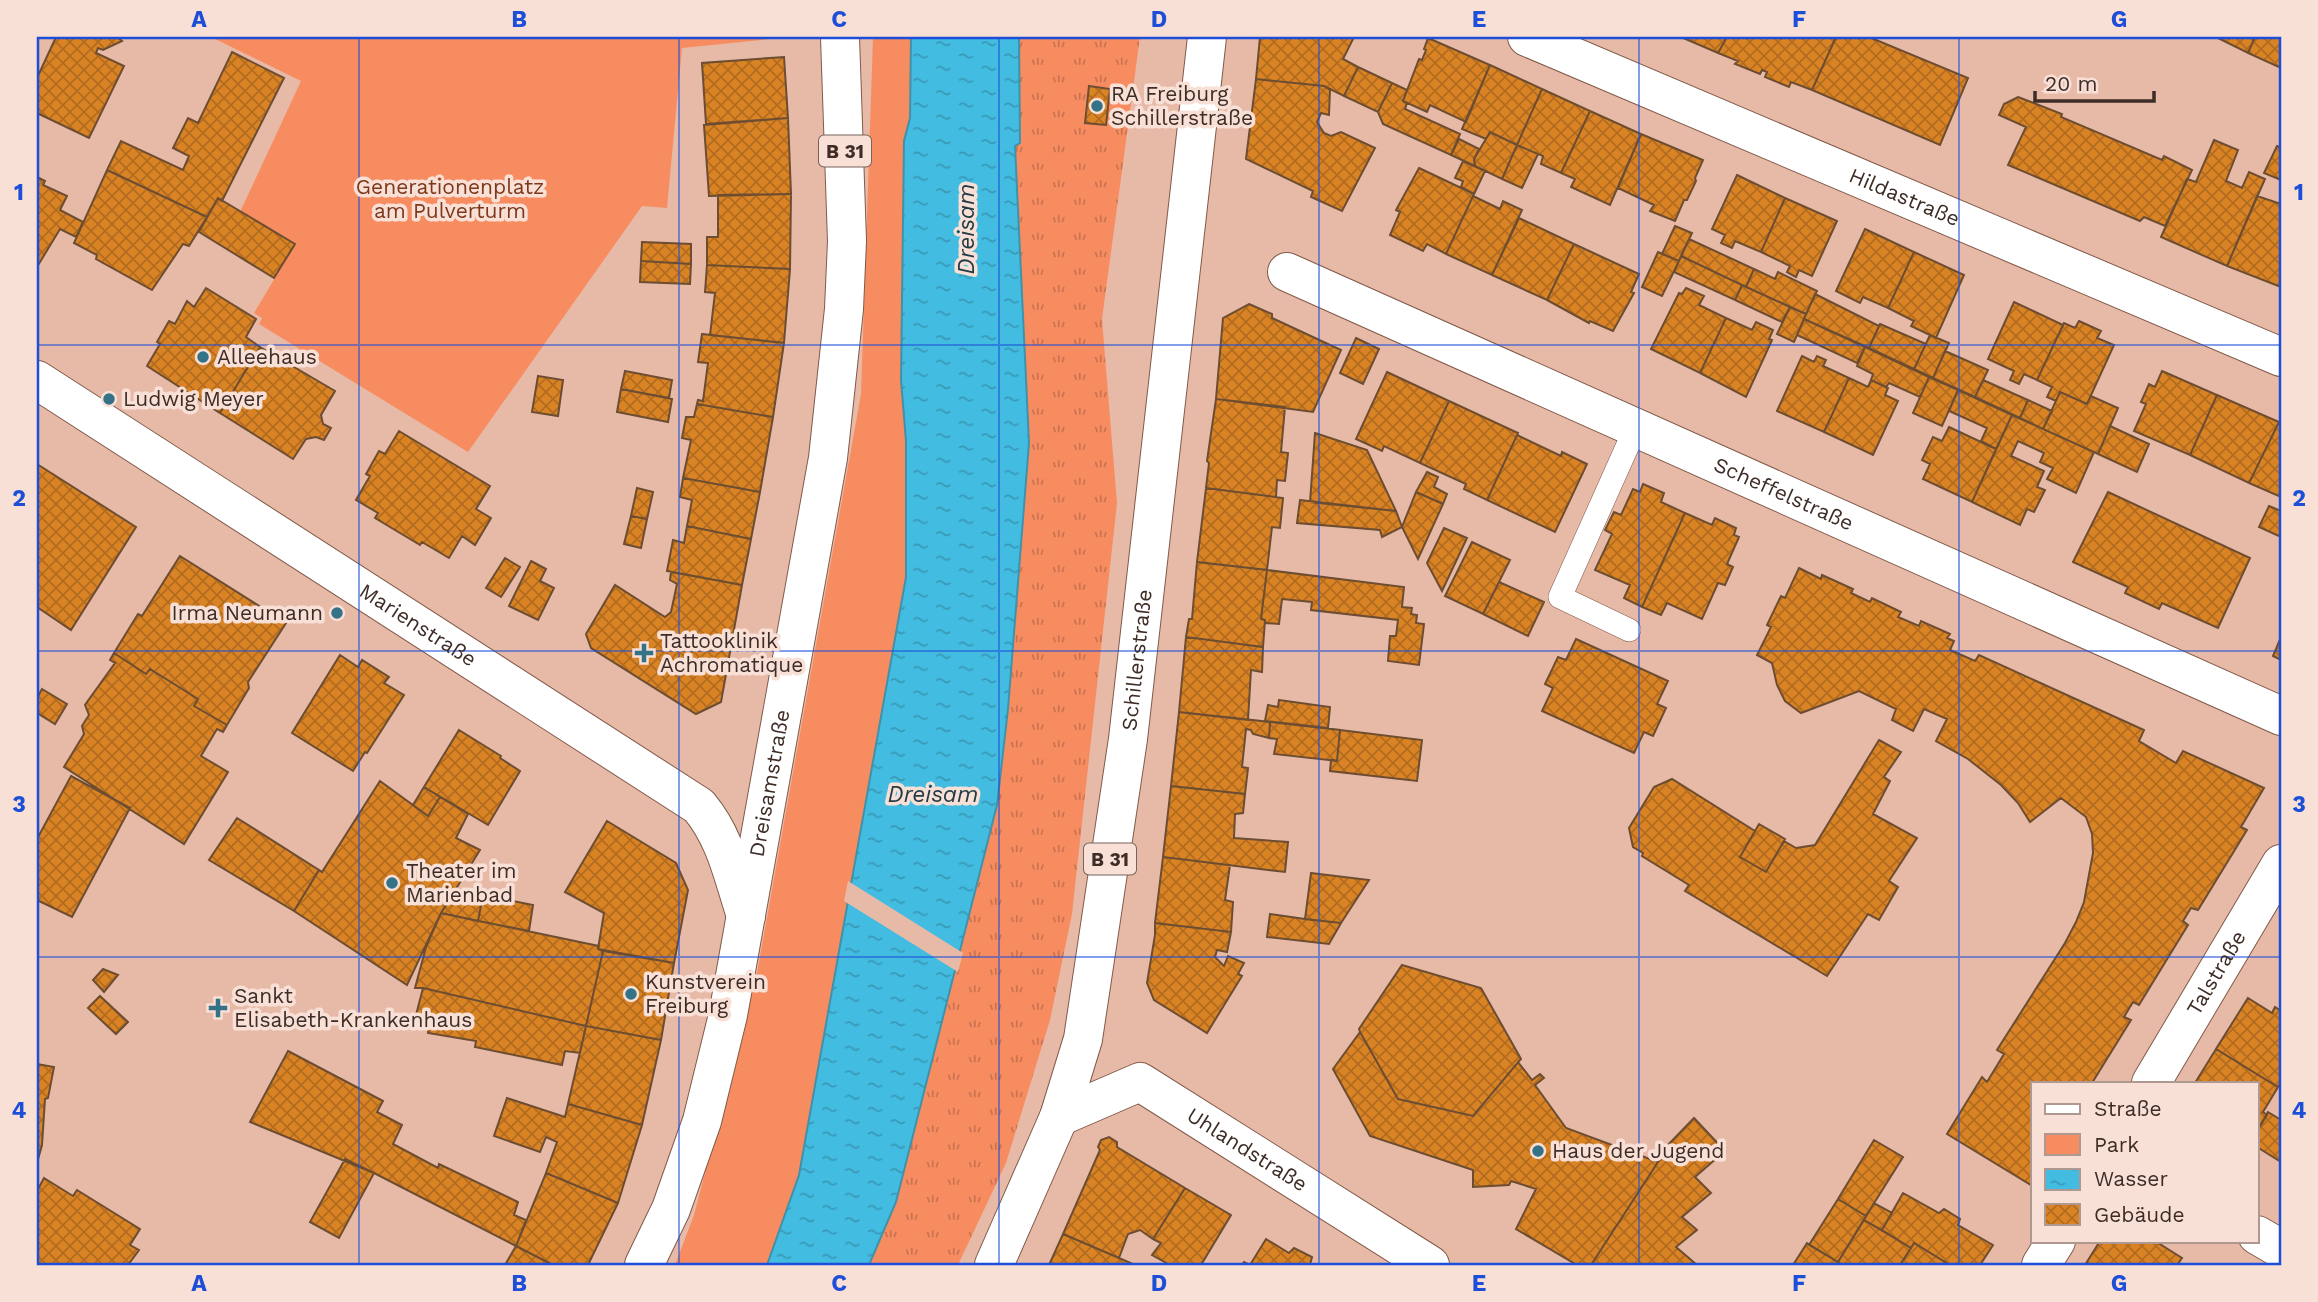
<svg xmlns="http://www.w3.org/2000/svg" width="2318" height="1302" font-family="'Work Sans',sans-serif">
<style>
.grass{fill:url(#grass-tufts)}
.park{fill:#f88c61}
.water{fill:url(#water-ripples);stroke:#4191a9;stroke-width:2}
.pier{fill:#e7baa8}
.building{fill:url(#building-cross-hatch);stroke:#6c4d32;stroke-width:2}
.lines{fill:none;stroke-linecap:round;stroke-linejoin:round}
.lane-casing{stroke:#815a4a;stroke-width:24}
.street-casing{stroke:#815a4a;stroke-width:40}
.secondary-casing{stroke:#815a4a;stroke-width:40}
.primary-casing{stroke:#815a4a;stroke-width:40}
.lane{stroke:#fff;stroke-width:23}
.street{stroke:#fff;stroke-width:38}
.secondary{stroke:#fff;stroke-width:38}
.primary{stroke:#fff;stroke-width:38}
.grid{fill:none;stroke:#1d4ed8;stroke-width:2;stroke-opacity:0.55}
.poi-dot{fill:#347387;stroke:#f8e0d7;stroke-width:2.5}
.labels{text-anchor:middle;stroke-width:7;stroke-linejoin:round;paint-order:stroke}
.shield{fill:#f8e0d7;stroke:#76635b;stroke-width:2}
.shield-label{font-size:19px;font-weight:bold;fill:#3e2d26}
.poi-label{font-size:21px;fill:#3e2d26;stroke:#f8e0d7;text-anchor:start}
.park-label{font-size:21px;fill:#7d371a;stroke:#f8e0d7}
.street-label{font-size:21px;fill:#3e2d26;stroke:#f8e0d7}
.water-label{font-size:23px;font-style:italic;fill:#223c45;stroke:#f8e0d7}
.neatline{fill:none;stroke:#1d4ed8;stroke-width:2.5}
.grid-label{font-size:23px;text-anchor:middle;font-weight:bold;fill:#1d4ed8}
</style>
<defs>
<pattern id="grass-tufts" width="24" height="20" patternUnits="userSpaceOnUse" patternTransform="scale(1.75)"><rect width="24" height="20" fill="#f88c61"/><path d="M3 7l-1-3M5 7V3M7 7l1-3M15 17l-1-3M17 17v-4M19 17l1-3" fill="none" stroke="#ca7350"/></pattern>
<pattern id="water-ripples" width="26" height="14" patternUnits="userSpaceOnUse" patternTransform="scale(1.75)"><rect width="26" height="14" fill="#42bce1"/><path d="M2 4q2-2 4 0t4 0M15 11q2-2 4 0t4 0" fill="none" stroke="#3999b6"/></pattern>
<pattern id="building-cross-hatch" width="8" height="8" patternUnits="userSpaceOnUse" patternTransform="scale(1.75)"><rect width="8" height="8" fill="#da8324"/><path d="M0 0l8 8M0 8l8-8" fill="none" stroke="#b26c1f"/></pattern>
</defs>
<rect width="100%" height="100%" fill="#e7baa8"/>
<path class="grass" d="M1019,37H1140L1102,319L1117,503L1072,914L1050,1020L1006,1163L958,1265H869L896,1202L997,804L1008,709L1015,146L1020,142Z"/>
<path class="park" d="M211,37H778L780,38L682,48L667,208L642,206L468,452L259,324L262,318L254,313L295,244L240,212L301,81Z
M873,37H911L910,118L904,141L901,380L906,441V577L799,1175L767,1265H675L694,1215L757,973L861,394Z"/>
<path class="water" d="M911,37H1019L1020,143L1015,146L1029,443L1008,709L997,805L896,1202L869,1265H767L799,1175L906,577V441L901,380L904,141L910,118Z"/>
<path class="pier" d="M848,881L963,953L958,972L844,901Z"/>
<path class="building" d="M56,37H117L122,41L103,50L98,48L96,53L124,66L89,138L37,113V78Z
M1260,37H1354L1343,59L1358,67L1344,96L1324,86L1256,79Z
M1681,37H1727L1718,53Z
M1727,37H1836L1812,90L1791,82L1789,87L1765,77L1767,72L1762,70L1760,74L1735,64L1738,61L1718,53Z
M1836,37H1869L1968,78L1940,145L1812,90Z
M2216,37H2255L2248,53Z
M2255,37H2281V68L2248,53Z
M1428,38L1490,65L1466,122L1430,105L1427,112L1403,101L1419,59L1422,60L1426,50L1424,49Z
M232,52L284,78L222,201L218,198L207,217L107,170L121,141L183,170L189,156L173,148L188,118L198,123Z
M784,57L788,118L706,124L702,63Z
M1490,65L1542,89L1517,145L1490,132L1486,139L1462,129Z
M1358,67L1392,83L1378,112L1344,96Z
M1256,79L1324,86L1330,90L1329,115L1321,113L1317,122L1324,133L1331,136L1341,132L1375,148L1342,211L1311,197L1313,191L1246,159Z
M1392,83L1407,90L1403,101L1407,103L1405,109L1460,134L1451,155L1383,124L1378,112Z
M1089,86L1110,89L1106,125L1085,123Z
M1542,89L1590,111L1561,173L1541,164L1543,156L1517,145Z
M2018,97L2062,114L2061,117L2162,160L2164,156L2192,170L2165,226L2144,217L2140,221L2008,165L2026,127L1999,115L2004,104Z
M1590,111L1641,134L1610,205L1571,187L1575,179L1561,173Z
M788,118L791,194L709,196L704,125Z
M1490,132L1517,145L1502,179L1475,166L1474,159Z
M1641,134L1703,160L1695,178L1696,181L1687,200H1684L1675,221L1650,211L1654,205L1618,188Z
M1459,139L1479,149L1474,159L1475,166L1451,155Z
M2214,140L2238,150L2226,181L2242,188L2249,172L2265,179L2227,266L2161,237L2187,179L2196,182Z
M1517,145L1538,154L1522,188L1502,179Z
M2277,146L2281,148V180L2264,173Z
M1463,161L1485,171L1474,194L1461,187L1463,181L1455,178Z
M1419,168L1474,194L1446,254L1427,244L1423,251L1390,235L1400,212L1396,210Z
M107,170L207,217L189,246L183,244L152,290L96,259L97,255L74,243Z
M1737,175L1785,198L1761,252L1735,241L1732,248L1721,243L1725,235L1712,229Z
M37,177L45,181L43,185L67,196L60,210L83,222L76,237L60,229L37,267Z
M791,194L790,269L707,265V237H718V195Z
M1473,196L1500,209L1503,201L1522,210L1492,275L1446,254Z
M2257,196L2281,204V287L2227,266Z
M218,198L295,244L274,278L199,232Z
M1785,198L1837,221L1812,276L1799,270L1796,277L1787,272L1790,266L1761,252Z
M1519,218L1574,244L1547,300L1492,275Z
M1675,226L1692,233L1679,261L1662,254Z
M1865,229L1914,252L1888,308L1863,297L1860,303L1836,291Z
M1689,239L1754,269L1746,287L1681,256Z
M642,242L691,244V264L641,261Z
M1574,244L1639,274L1631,292L1634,293L1613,331L1590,321L1589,323L1547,300Z
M1658,252L1679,261L1662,296L1642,287Z
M1914,252L1964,275L1936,338L1911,326L1914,321L1888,308Z
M1681,256L1742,285L1735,300L1674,272Z
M641,261L691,264L690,284L640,282Z
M707,265L790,269L784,343L710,335L715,293L705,292Z
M1754,269L1775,279L1778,272L1817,291L1806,314L1746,287Z
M1742,285L1790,307L1782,322L1735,300Z
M206,288L256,319L246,337L260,347L220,413L147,366L160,344L157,342L169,321L175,324L187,301L194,307Z
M1686,288L1704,296L1699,305L1726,318L1700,373L1651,349L1679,293L1682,294Z
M1815,294L1879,326L1869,348L1804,319Z
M2014,302L2063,325L2037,380L2024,374L2019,384L2010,380L2014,371L1988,359Z
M1249,304L1272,314V318L1341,350L1313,412L1216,399L1223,318Z
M1790,307L1806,314L1794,342L1777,334Z
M1726,318L1752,330L1756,322L1773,330L1769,339L1772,340L1746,397L1700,373Z
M1804,319L1865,347L1857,363L1797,335Z
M2079,321L2101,331L2097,338L2114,345L2087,404L2060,392L2056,401L2047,397L2052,387L2037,380L2064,323L2075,328Z
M1880,324L1926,344L1914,369L1869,348Z
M702,334L784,343L773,417L697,404L698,400L703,401L708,363L698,362Z
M1930,335L1949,343L1933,378L1914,369Z
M1356,338L1379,349L1363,384L1340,373Z
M260,347L335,391L321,415L323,424L331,428L324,440L316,437L306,439L293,459L220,413Z
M1865,347L1929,377L1920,397L1889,383L1886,387L1871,380L1873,374L1857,366Z
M1945,351L1988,370L1975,397L1933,378Z
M1802,356L1814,362L1817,356L1826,360L1823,366L1849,378L1824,432L1777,411Z
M625,371L672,380L669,398L621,389Z
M2162,371L2217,395L2190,455L2134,431L2146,404L2141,402L2149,384L2155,387Z
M1387,372L1449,401L1420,463L1384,446L1382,451L1356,439Z
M538,376L563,380L558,416L532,412Z
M1929,377L1958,390L1942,426L1913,413Z
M1849,378L1868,387L1871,380L1888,388L1885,395L1898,401L1873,455L1824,432Z
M1983,380L2028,400L2020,418L1975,397Z
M621,389L672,399L668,422L617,412Z
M1958,390L2012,415L1996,449L1981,441L1987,428L1949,411Z
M2060,392L2087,404L2091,396L2118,408L2098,454L2043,429Z
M2217,395L2279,422L2249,483L2190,455Z
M1216,399L1285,407L1281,452L1288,453L1285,481L1277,480L1276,497L1206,488L1209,463L1207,461Z
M2028,400L2052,411L2043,429L2020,418Z
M1449,401L1518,433L1487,500L1464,489L1466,484L1420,463Z
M697,404L773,417L760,492L683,478L691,440L682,438L686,417H694Z
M2012,415L2094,452L2076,493L2047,479L2053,468L2040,462L2044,453L2018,441L2011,456L2044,471L2037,487L2045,490L2034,512L2027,509L2020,525L1972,502Z
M2279,422L2281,423V497L2249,483Z
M2110,426L2149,444L2137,472L2098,454Z
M1949,427L1996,449L1972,502L1923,479L1930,464L1922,460L1933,437L1942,441Z
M399,431L490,486L476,509L491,518L475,545L462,536L449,558L422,542L420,545L375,518L378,513L356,500L370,476L366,474L379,451L385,454Z
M1315,433L1367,450L1396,511L1310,502Z
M1517,435L1561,456L1562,452L1587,464L1555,532L1487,500Z
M37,464L136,527L71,630L37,607Z
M1427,472L1438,477L1434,487L1447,494L1443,504L1416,492Z
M683,478L760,492L751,539L687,526L692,500L680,497Z
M1643,484L1664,493L1661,502L1685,513L1642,607L1624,598L1630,585L1595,570L1612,534L1605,530L1614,512L1621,515L1633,489L1640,492Z
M637,488L653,492L647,519L631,516Z
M1206,488L1283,498L1280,528L1272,527L1267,570L1197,562Z
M1416,492L1443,504L1418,559L1402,527Z
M2108,492L2250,558L2218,628L2162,603L2159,609L2125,593L2128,587L2073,562Z
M1300,500L1396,511L1402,527L1382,537L1380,530L1297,523Z
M2269,506L2281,511V537L2259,527Z
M1685,513L1712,525L1715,518L1736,528L1734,535L1739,537L1727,564L1733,567L1725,585L1718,583L1702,619L1667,603L1661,615L1642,607Z
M631,516L647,519L641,548L624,544Z
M687,526L751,539L742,585L667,571L673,540L684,543Z
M1444,528L1467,538L1442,591L1427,563Z
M1472,542L1510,560L1483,614L1445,596Z
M180,556L286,623L248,682L249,688L227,725L194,706L198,699L150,669L146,674L114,653L138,614L142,616Z
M505,558L520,567L501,597L486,588Z
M531,561L546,569L540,581L554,588L538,620L509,606Z
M1197,562L1267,570L1261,619L1265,620L1263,647L1186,637L1189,619H1192Z
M1799,568L1821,579L1822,575L1853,589L1851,593L1870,602L1872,598L1901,612L1898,617L1919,626L1921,621L1950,634L1947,638L1954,641L1950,650L1975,661L1979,655L2144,730L2139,741L2176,763L2183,751L2264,788L2241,827L2247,830L2198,910L2191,908L2183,921L2188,925L2139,1005L2133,1002L2124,1017L2131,1020L2092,1083H2033V1181L2031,1185L1947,1134L1982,1077L1987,1082L2004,1054L1997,1050L2065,943L2076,922L2084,902L2088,880L2093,853L2092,834L2086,817L2061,798L2030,822L2018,803L2001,785L1968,759L1936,741L1947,719L1924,709L1913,731L1892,720L1896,709L1859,691L1801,713L1785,701L1777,685L1772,663L1757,655L1771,627L1767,625L1781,596L1785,598Z
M1267,570L1404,587L1402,607L1412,608L1411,614L1417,615L1416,623L1424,624L1419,665L1388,661L1390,636H1396L1398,620L1311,610L1312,602L1282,599L1279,624L1265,623V620L1261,619Z
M671,572L742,585L721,702L696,714L591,648L586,634L615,585L665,617L671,612L677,584L670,580Z
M1499,582L1544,602L1528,636L1483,614Z
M1186,637L1263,647L1262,672L1251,670L1248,720L1179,712Z
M2281,637V660L2273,656Z
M1576,639L1668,681L1657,704L1666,708L1653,736L1644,732L1634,753L1542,711L1553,688L1545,684L1558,657L1566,660Z
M114,653L146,674L150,669L198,699L194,706L227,725L223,732L217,729L201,756L228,772L184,844L64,767L84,734L82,726L89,715L85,705L115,663L110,660Z
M340,655L358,667L362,660L389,677L384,683L404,695L367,753L365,752L353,771L292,733Z
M42,689L67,704L55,724L37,713V698Z
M1279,700L1330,707L1328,728L1265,721L1268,705L1278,707Z
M1179,712L1270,722L1269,738L1253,734L1251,730L1246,729L1242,767L1248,768L1245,794L1171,786Z
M1270,722L1340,730L1337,761L1274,754L1277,739L1269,738Z
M459,730L501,756L500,758L520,771L488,825L424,787Z
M1340,730L1422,740L1417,781L1330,771L1331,760L1337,761Z
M1879,740L1901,752L1884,777L1890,781L1873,814L1917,838L1889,881L1898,887L1879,920L1868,914L1827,976L1685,891L1689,885L1642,856L1643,853L1633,847L1629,828L1654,787L1672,779L1755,831L1740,857L1766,872L1784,841L1796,848L1815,845Z
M71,776L130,808L72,917L37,900V839Z
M380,781L428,816L440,797L468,814L456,838L480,850L441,913L407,985L294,911L319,870L322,872Z
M1171,786L1245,794L1243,813L1235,814L1234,838L1288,842L1285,872L1163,857Z
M424,787L440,797L428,816L413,805Z
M237,818L319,870L294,911L209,860Z
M607,821L676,863L688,890L674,963L598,949L604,913L565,892Z
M1759,824L1785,839L1766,872L1740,857Z
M1163,857L1230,865L1225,900L1233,902L1231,932L1155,923Z
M1311,873L1369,880L1341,923L1305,919Z
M457,889L483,895L478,921L441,913Z
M483,895L533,905L529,931L478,921Z
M441,913L599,946L598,949L603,951L586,1026L423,988H415L426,947Z
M1270,914L1305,919L1341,923L1329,944L1267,937Z
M1155,923L1231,932L1227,952L1217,950L1215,957L1224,966L1228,956L1244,963L1238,974L1242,976L1207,1033L1154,1000L1147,983L1155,935Z
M603,951L674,963L661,1040L586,1026Z
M1402,965L1481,988L1521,1059L1473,1116L1398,1099L1360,1032L1359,1029Z
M1402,965L1481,988L1521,1059L1518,1062L1532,1080L1540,1074L1544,1078L1535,1085L1566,1128L1658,1162L1591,1265H1577L1516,1229L1536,1189L1511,1181L1509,1185L1473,1187V1170L1370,1136L1333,1069L1360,1032L1359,1029Z
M103,969L118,975L104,992L93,980Z
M423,988L586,1026L580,1053L565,1051L562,1065L475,1047L476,1041L428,1033L429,1023L415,1019Z
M100,996L128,1022L116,1034L88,1008Z
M2248,998L2272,1013L2275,1007L2281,1011V1082L2278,1087L2216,1049Z
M586,1026L661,1040L642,1125L568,1104Z
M2216,1049L2278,1087L2263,1112L2267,1115L2257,1131V1083H2195Z
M288,1051L383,1101L377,1112L402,1125L393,1144L438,1168L439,1164L518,1202L514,1215L526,1220L516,1246L374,1173L250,1122Z
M37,1064L54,1067L48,1098L45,1099L42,1145L37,1163Z
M507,1098L565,1117L568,1104L642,1125L618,1203L546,1173L557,1142L546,1137L540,1152L494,1136Z
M2268,1112L2281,1120V1162L2257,1147V1131Z
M1694,1118L1725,1151L1695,1177L1711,1193L1682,1217L1697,1230L1676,1247L1697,1265H1591L1658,1162L1667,1152L1665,1148Z
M1109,1137L1117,1142V1147L1185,1188L1153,1239L1140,1230L1128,1234L1119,1258L1063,1234L1100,1150L1098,1147L1101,1140Z
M1874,1140L1903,1157L1866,1216L1838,1199Z
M345,1159L374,1173L339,1238L310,1222Z
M546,1173L618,1203L588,1265H553L516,1246Z
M44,1178L73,1196L77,1190L140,1229L130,1245L139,1250L128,1265H37V1191Z
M1185,1188L1231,1215L1201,1265H1170L1152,1255L1161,1243L1153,1239Z
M1903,1193L1939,1213L1944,1209L1960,1219L1958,1225L1993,1245L1980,1265H1950L1914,1243L1911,1248L1882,1230Z
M1838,1199L1866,1216L1838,1262L1809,1245Z
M1874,1203L1892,1213L1882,1230L1864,1220Z
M1864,1220L1911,1248L1900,1265H1843L1838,1262Z
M1063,1234L1119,1258L1135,1265H1049Z
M1266,1239L1289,1253L1294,1248L1312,1257L1310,1265H1242L1244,1262L1250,1265Z
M2100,1241H2155L2182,1258L2177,1265H2085Z
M1807,1243L1841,1264L1840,1265H1793Z
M1914,1243L1950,1265H1900Z
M516,1246L553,1265H505Z"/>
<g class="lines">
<defs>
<path id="lane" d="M1629,630L1560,597L1636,427"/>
<g id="street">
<path id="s1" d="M1527,37L2281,357"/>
<path id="s2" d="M1287,272L2281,716"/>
<path id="s3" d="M37,380L699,806C726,838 733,877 746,916"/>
<path id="s4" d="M1059,1117L1140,1082L1430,1265"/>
<path d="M2257,1235L2281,1249"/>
</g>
<g id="secondary">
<path id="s5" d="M2151,1083L2281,864"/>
<path d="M2041,1265L2056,1241"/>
</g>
<g id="primary">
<path id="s6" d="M644,1265L671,1209L702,1121L728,1015L828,458L844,309L847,241L840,37"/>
<path id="s7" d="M994,1265L1059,1117L1083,1039L1128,739L1207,37"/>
</g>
</defs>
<use href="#lane" class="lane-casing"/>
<use href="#street" class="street-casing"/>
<use href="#secondary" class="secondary-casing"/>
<use href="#primary" class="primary-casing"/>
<use href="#lane" class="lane"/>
<use href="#street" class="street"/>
<use href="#secondary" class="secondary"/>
<use href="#primary" class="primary"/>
</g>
<path class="grid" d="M359,37V1265M679,37V1265M999,37V1265M1319,37V1265M1639,37V1265M1959,37V1265M37,345H2281M37,651H2281M37,957H2281"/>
<g class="poi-dot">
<circle cx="1097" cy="106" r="7"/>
<circle cx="203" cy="357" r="7"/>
<circle cx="109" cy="399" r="7"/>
<circle cx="337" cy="613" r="7"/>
<path d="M640.5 642.5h7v7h7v7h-7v7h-7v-7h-7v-7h7z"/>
<circle cx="392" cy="883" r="7"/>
<circle cx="631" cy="994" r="7"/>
<path d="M214.5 997.5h7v7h7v7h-7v7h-7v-7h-7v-7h7z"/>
<circle cx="1538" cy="1151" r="7"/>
</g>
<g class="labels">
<g class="shield">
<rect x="819" y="135.5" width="52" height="31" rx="5"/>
<rect x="1084" y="843.5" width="52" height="31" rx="5"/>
</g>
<g class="shield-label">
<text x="845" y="158">B 31</text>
<text x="1110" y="866">B 31</text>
</g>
<g class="poi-label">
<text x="1111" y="101">RA Freiburg<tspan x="1111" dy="24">Schillerstraße</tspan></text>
<text x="217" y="364">Alleehaus</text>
<text x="123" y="406">Ludwig Meyer</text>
<text x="323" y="620" text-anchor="end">Irma Neumann</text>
<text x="660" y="648">Tattooklinik<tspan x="660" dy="24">Achromatique</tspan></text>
<text x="406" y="878">Theater im<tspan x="406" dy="24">Marienbad</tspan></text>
<text x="645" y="989">Kunstverein<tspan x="645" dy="24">Freiburg</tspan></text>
<text x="234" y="1003">Sankt<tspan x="234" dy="24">Elisabeth-Krankenhaus</tspan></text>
<text x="1552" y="1158">Haus der Jugend</text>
</g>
<g class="park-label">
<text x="450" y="194">Generationenplatz<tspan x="450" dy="24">am Pulverturm</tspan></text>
</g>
<g class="street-label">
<text dy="7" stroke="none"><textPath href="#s1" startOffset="410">Hildastraße</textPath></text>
<text dy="7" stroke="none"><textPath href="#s2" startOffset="544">Scheffelstraße</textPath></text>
<text dy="7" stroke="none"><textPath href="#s3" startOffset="453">Marienstraße</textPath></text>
<text dy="7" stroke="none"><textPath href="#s7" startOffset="626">Schillerstraße</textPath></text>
<text dy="7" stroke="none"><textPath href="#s6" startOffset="500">Dreisamstraße</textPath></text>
<text dy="7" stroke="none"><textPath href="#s5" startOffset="128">Talstraße</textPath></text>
<text dy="7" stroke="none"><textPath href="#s4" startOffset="215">Uhlandstraße</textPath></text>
</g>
<g class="water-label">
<text transform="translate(966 229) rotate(-90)" y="8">Dreisam</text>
<text x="933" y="802">Dreisam</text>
</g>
</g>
<rect width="2318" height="1302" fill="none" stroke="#f8e0d7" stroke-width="77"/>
<rect x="2031" y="1082" width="228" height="161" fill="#f8e0d7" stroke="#ae9890" stroke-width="2"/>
<rect x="2045" y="1104" width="35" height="10" fill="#ffffff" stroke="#ae9890" stroke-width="2"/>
<text x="2094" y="1116" font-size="21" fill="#3e2d26">Straße</text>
<rect x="2045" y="1134" width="35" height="21" fill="#f88c61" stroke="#ae9890" stroke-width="2"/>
<text x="2094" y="1152" font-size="21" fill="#3e2d26">Park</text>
<rect x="2045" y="1169" width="35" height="21" fill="url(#water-ripples)" stroke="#ae9890" stroke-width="2"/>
<text x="2094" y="1186" font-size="21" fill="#3e2d26">Wasser</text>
<rect x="2045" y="1204" width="35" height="21" fill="url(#building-cross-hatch)" stroke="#ae9890" stroke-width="2"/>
<text x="2094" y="1222" font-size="21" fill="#3e2d26">Gebäude</text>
<path d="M2035 91v10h119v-10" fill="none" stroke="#3e2d26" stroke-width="3.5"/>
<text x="2045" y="91" font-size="21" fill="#3e2d26" stroke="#f8e0d7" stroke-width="5" paint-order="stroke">20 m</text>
<rect x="38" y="38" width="2242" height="1226" class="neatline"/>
<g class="grid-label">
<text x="199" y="27">A</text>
<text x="519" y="27">B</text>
<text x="839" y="27">C</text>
<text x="1159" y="27">D</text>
<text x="1479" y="27">E</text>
<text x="1799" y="27">F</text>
<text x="2119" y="27">G</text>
<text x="19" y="200">1</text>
<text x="2299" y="200">1</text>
<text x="19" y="506">2</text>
<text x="2299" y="506">2</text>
<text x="19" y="812">3</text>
<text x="2299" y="812">3</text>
<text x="19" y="1118">4</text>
<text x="2299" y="1118">4</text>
<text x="199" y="1291">A</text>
<text x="519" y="1291">B</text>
<text x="839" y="1291">C</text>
<text x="1159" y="1291">D</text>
<text x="1479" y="1291">E</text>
<text x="1799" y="1291">F</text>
<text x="2119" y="1291">G</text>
</g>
</svg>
